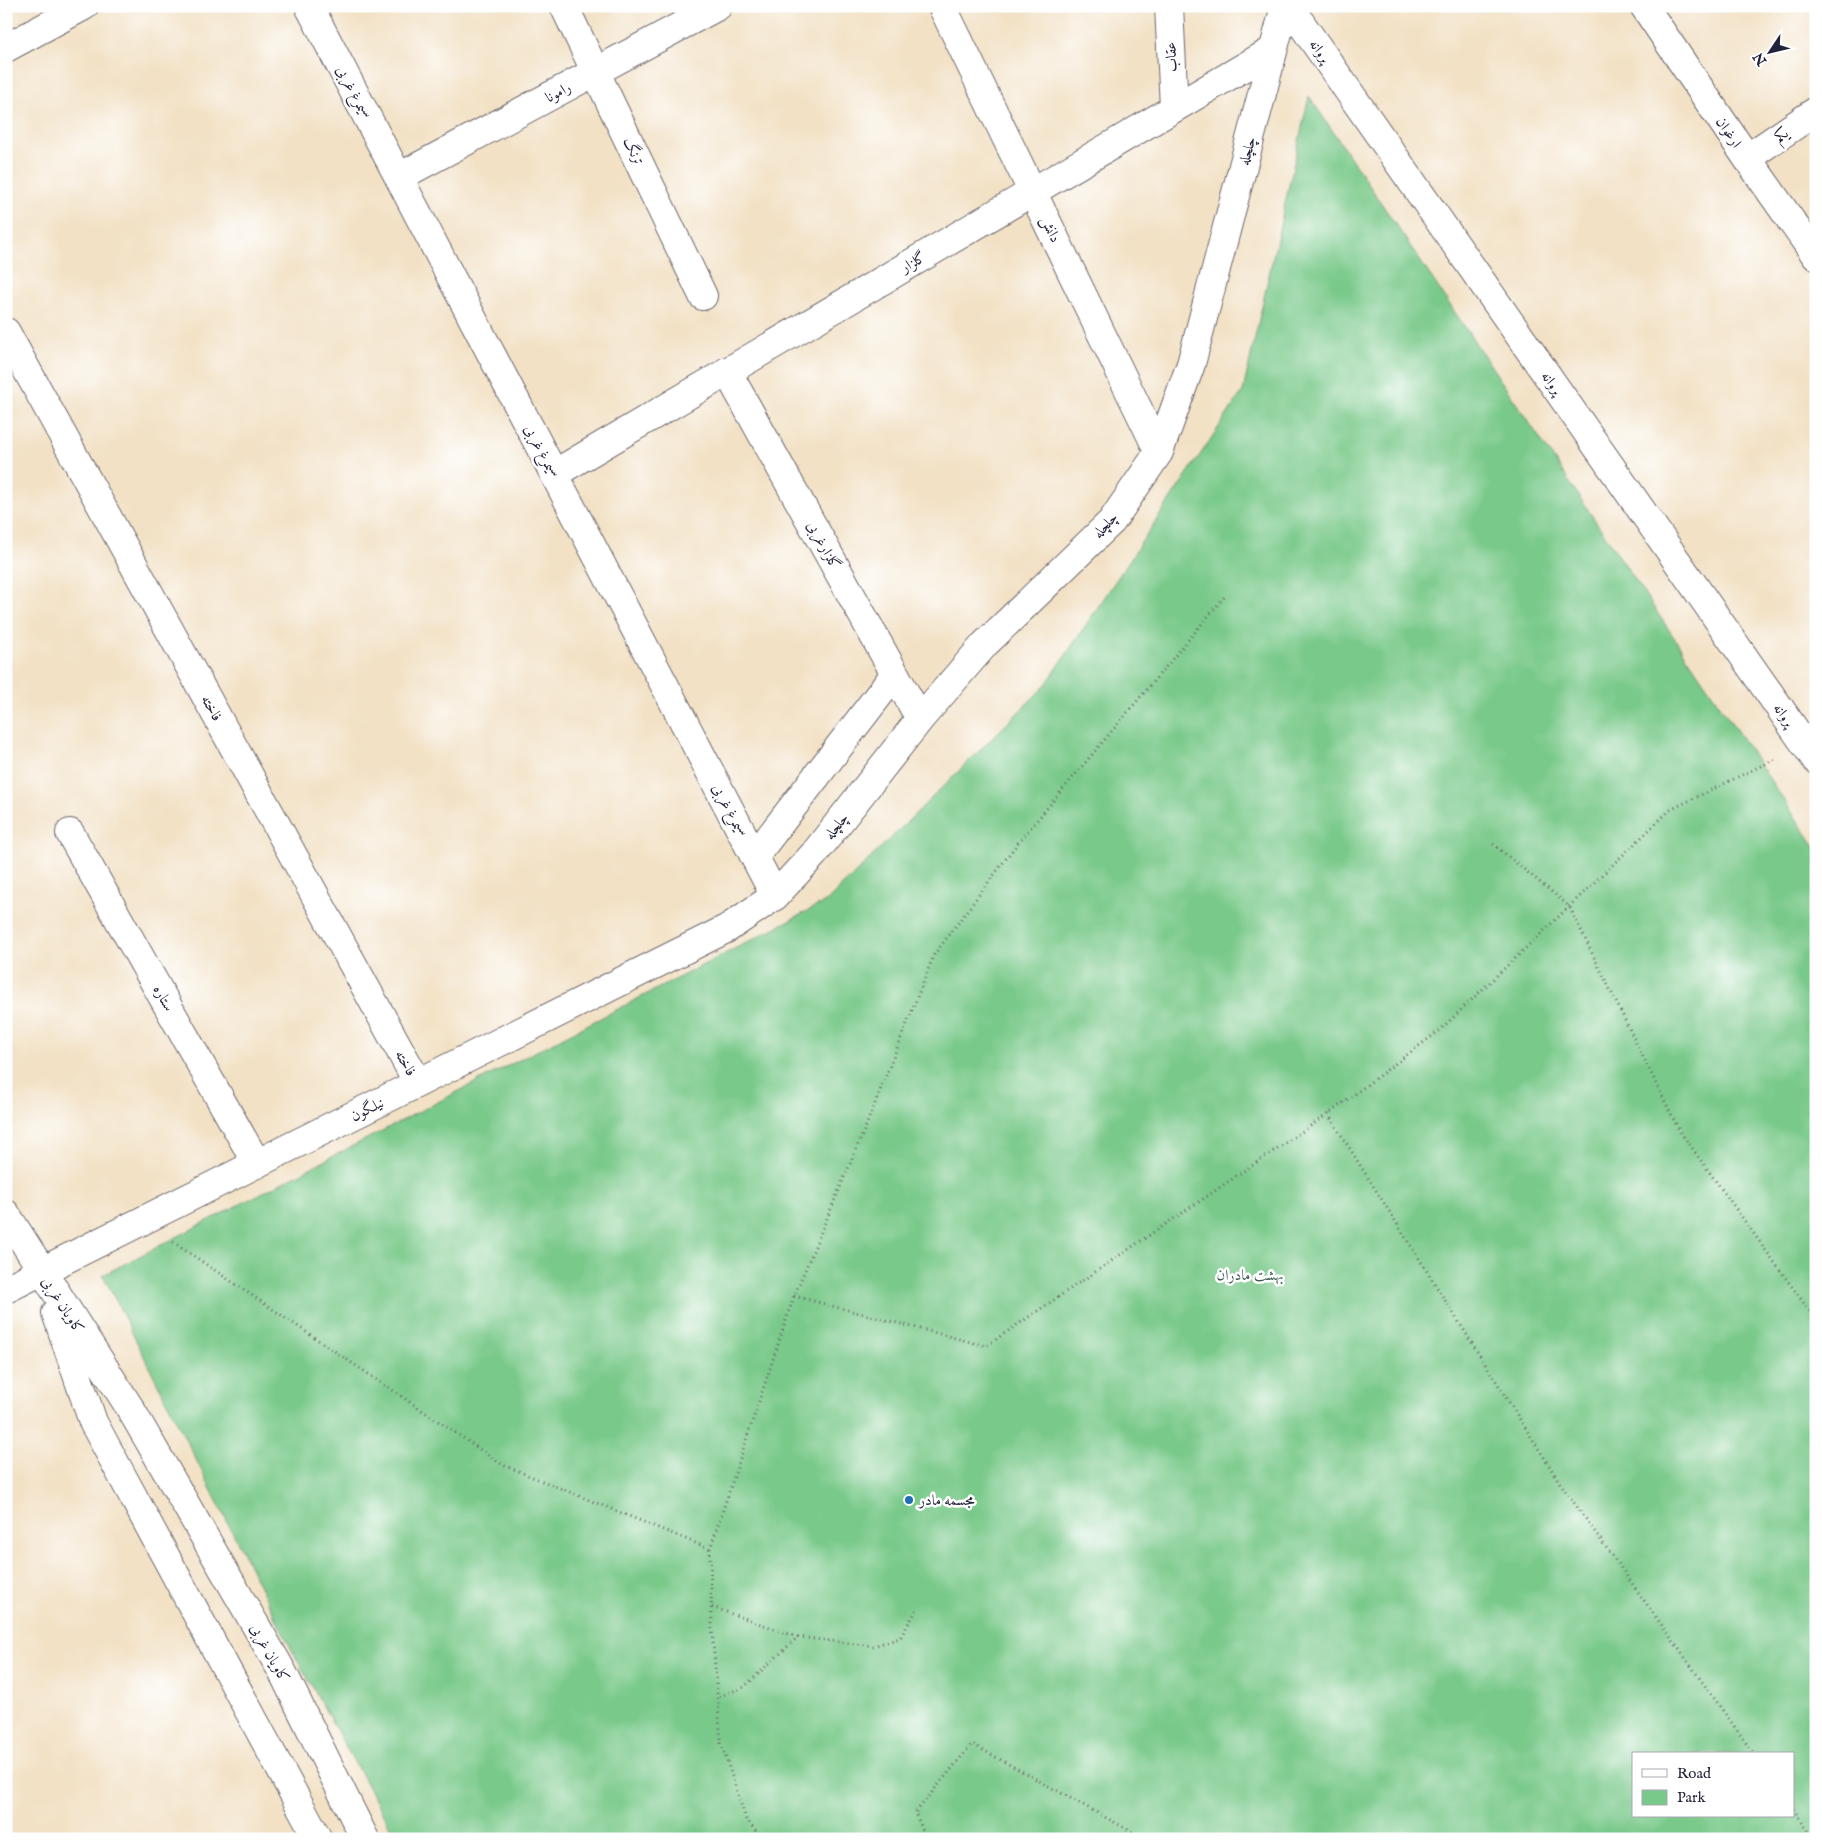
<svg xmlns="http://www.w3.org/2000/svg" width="1822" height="1845" font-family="'IM FELL English',Amiri,serif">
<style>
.green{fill:#79c98a;stroke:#4e7662;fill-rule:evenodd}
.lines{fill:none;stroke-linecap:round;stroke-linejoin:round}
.minor-casing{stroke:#6b656b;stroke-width:30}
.major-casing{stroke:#6b656b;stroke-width:30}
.path{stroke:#6b656b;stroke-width:3;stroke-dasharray:1 4;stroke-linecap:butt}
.minor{stroke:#fff;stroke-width:28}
.major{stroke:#fff;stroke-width:28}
.poi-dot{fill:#1f6fb2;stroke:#fff;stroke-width:2}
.labels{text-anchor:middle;stroke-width:5;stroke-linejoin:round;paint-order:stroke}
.street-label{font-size:15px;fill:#22223b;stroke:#fff}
.park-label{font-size:15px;fill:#405c57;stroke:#fff}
.poi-label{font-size:15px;fill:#22223b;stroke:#fff;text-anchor:start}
</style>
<rect width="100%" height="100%" fill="#fff"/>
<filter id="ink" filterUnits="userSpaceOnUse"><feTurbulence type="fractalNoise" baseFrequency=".02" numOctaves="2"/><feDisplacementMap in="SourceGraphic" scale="10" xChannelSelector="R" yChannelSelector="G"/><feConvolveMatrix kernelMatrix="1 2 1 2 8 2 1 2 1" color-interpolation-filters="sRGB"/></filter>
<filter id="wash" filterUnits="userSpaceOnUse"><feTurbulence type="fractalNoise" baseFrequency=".0096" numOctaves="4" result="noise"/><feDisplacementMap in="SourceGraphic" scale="20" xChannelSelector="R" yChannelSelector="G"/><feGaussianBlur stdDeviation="1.12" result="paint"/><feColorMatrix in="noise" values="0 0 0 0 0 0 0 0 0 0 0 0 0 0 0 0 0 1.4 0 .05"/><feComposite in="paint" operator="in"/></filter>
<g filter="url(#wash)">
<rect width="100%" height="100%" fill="#f2e1c5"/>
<path class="green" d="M1309,96L1816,848V1839H397L294,1654L103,1275L827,901L1045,686L1243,391ZM1633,1754H1793V1816H1633Z"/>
</g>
<g filter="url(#ink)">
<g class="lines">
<defs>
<path id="minor" d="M309,6L775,896
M564,6L703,296
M942,6L1159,452
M1169,6L1174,108
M1289,6L1816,760
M1644,6L1747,158L1816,256
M6,48L84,6
M1747,158L1816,111
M399,177L718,6
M6,332L418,1083
M727,371L920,719
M554,474L1273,50
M70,833L257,1164
M755,856L895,674
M6,1289L728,928L775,896L814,854L920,719L985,644L1112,521L1159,452L1191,364L1285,6"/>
<path id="major" d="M6,1214L130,1408L282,1671L365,1839
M56,1313L93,1422L318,1839"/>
</defs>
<use href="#minor" class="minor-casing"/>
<use href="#major" class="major-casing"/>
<path class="path" d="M1493,844L1569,906L1679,1130L1816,1320
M1328,1114L1560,1483L1754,1754
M173,1242L503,1465L710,1549
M794,1296L986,1346L1328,1114L1440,1030L1670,810L1775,759
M712,1607L798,1637L744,1687L718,1697
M798,1637L873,1646L900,1638L917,1609
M1793,1809L1815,1839
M762,1839L746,1819L721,1743L712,1628L710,1549L794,1296L866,1126L934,955L1017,844L1226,595
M927,1839L915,1813L972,1744L1145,1839"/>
<use href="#minor" class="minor"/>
<use href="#major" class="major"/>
</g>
</g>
<circle class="poi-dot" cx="909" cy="1500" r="5"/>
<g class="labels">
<g class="street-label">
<text transform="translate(1320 51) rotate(55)" y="5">پروانه</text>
<text transform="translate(1171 57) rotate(-93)" y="5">عقاب</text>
<text transform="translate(354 92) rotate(62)" y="5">سیمرغ غربی</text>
<text transform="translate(558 92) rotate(-28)" y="5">رامونا</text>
<text transform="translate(1729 132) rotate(56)" y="5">ارغوان</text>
<text transform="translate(1781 135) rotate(-34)" y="5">یکم</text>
<text transform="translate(634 151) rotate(65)" y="5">ترنگ</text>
<text transform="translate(1247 151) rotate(-75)" y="5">چلچله</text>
<text transform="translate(1051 229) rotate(64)" y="5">دانش</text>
<text transform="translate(913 262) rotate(-30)" y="5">گلزار</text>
<text transform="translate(1552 383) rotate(55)" y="5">پروانه</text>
<text transform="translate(542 451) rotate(62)" y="5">سیمرغ غربی</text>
<text transform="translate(1105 525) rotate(-48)" y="5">چلچله</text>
<text transform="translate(824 545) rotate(61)" y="5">گلزارغربی</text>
<text transform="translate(212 708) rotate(61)" y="5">فاخته</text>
<text transform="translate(1784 715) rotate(55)" y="5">پروانه</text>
<text transform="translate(730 810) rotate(62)" y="5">سیمرغ غربی</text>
<text transform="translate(836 826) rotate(-52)" y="5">چلچله</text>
<text transform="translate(164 998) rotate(61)" y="5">ستاره</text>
<text transform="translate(406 1063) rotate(61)" y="5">فاخته</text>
<text transform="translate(367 1109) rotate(-27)" y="5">نیلگون</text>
<text transform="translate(63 1305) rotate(57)" y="5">کاویان غربی</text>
<text transform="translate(270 1653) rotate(61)" y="5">کاویان غربی</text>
</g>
<g class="park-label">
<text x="1250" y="1280">بهشت مادران</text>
</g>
<g class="poi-label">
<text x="919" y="1505">مجسمه مادر</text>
</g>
</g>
<rect width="1822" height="1845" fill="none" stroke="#fff" stroke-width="25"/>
<rect x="1632" y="1752" width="162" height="65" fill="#ffffff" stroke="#a7a7b1"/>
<rect x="1642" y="1769" width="25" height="8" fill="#ffffff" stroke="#a7a7b1"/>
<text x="1677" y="1778" font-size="15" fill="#22223b">Road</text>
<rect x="1642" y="1790" width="25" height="15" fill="#79c98a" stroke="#a7a7b1"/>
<text x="1677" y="1802" font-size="15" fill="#22223b">Park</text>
<g transform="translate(1770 52) rotate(235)" stroke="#ffffff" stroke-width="4" paint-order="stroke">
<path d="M0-4L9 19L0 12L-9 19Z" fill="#22223b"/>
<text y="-8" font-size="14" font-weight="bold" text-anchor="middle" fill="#22223b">N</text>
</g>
</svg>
